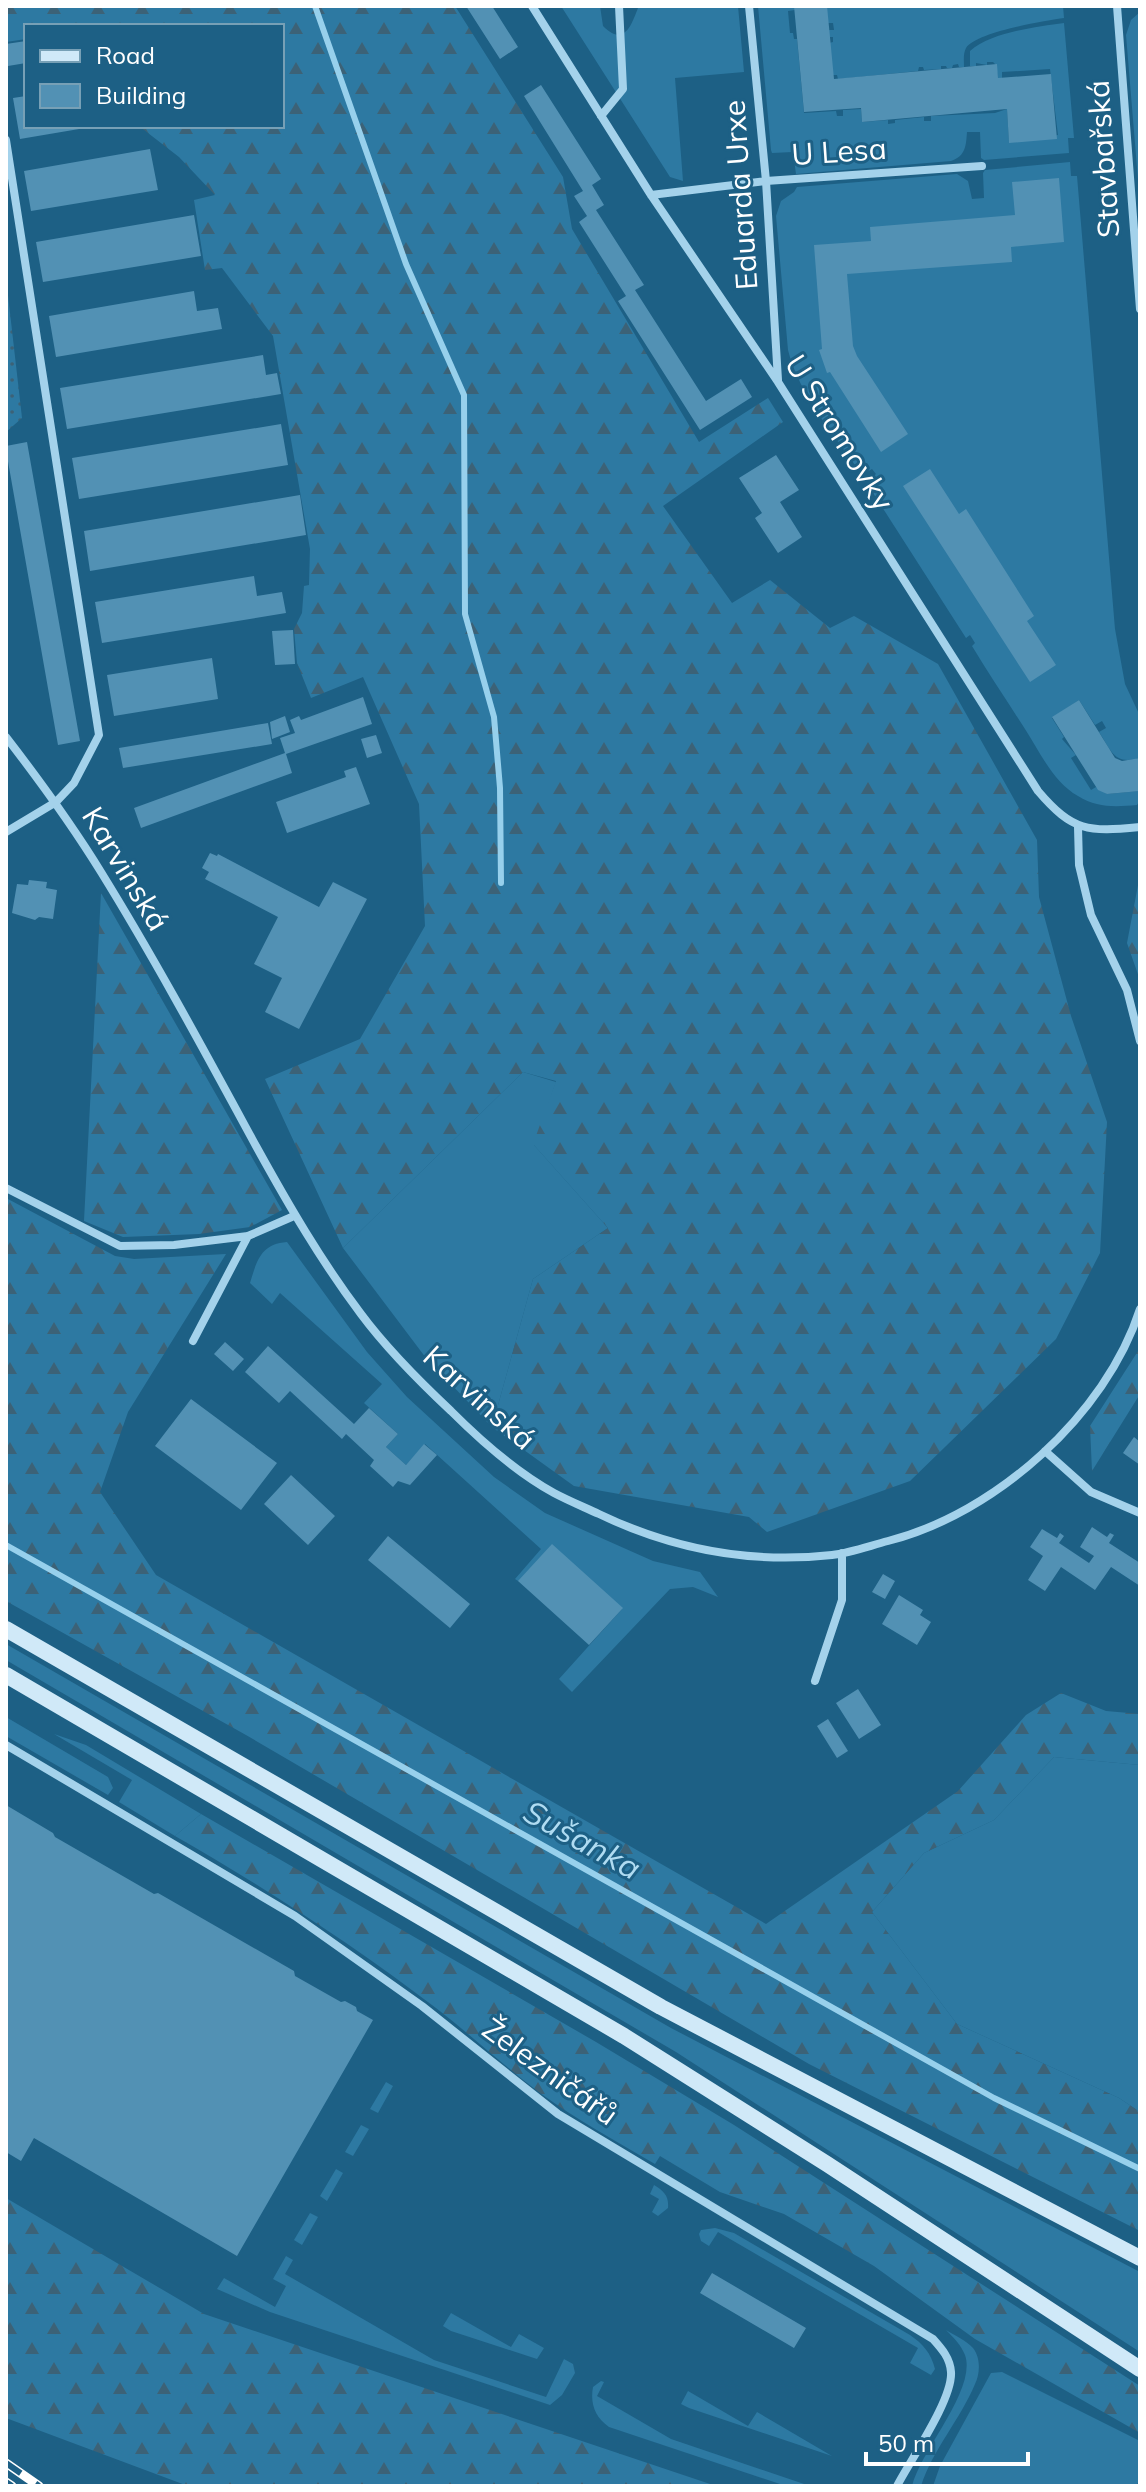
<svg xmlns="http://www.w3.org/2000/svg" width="1146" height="2492" font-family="Mulish,sans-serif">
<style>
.grass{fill:#2d79a2}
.forest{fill:url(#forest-firs)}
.garden{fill:url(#garden-dots)}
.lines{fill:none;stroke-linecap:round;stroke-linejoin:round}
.stream{stroke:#97d0ec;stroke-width:6}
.building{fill:#5291b4}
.minor{stroke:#a4d2eb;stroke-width:8}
.secondary{stroke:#d0e9f8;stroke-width:16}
.rail-casing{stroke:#fff;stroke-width:9}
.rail{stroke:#1d6085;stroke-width:6;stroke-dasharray:18;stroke-linecap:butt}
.labels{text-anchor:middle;stroke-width:6;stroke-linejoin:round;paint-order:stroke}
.street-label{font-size:30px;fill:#fff;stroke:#1d6085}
.water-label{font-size:32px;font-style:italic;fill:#b0dcf2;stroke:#1d6085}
</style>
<defs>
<pattern id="forest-firs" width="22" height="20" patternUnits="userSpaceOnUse" patternTransform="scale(2)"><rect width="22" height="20" fill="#2d79a2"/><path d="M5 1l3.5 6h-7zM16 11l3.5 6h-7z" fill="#3c6277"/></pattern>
<pattern id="garden-dots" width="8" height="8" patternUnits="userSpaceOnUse" patternTransform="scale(2)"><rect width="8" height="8" fill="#2d79a2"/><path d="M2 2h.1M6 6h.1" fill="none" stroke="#3c6277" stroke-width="1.8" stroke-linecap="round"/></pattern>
</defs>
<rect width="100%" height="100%" fill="#1d6085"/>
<path class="grass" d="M561,6H600L603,26C624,47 631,26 638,8L738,6L744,72L675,78L683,181L670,177Z
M758,6L795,8V10L788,11L790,33H793L794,39H797L804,113L836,111L837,116H843V110L861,109L862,122L888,120V124L895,123V120L924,117V121H931V116L995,113L1007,109L1009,142L1058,135L1050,69L1002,72V79L998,78L996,65L993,62H987V65L976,63V66H970V51C992,32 1036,27 1064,23L1074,138H1068L1069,153L984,160L981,158L980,132H967C966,145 966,156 951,161L796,174L793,152L772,153L771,150Z
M826,6H1063L1064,18C1044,21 976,32 966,48C963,54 964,61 964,67H959L958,64L953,65L952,68H947L946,66H941V69L924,70L923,67H919L918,71L838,79L837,75H832L829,43L833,42V37H829L828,30H834L833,23H828Z
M1140,12V204L1126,35L1131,20Z
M1070,162L1071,176H1077L1115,629L1125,684L1140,716V758C1114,765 1112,752 1099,732L1106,728L1102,721L1095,725L1079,700L1052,718L1064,737L1062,739L1076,755L1071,758L1091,790L1096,787L1107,794L1139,791L1140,800L1137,805C1115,807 1097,808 1078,796C1053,782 1040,752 1025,729C1007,701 989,674 972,646L975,643L970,635L966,638L866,482L876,474L872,469L862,475C836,437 799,395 788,350L776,216L781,201L794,192L797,187L957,174L968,181L972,199L984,198L983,173L985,170Z
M523,1072L556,1082L534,1145L608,1228L533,1279L492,1427L426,1358L343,1248Z
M287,1242L367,1352L407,1397L494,1477L545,1513L653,1561L700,1572L718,1597L693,1587L670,1589L572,1692L559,1679L622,1609L518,1581L515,1579L541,1549L425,1444L406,1465L386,1447L398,1434L364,1403L382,1384L280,1293L272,1304L250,1283C257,1260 261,1244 287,1242Z
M6,1644L671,2028L1140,2272V2352L676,2052L6,1660Z
M6,1717L108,1777L113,1788L108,1795L6,1736Z
M54,1734L86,1745L201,1814L175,1836L119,1802L132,1780Z
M1054,1757L1140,1765V2112L1119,2098L957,2024L872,1912L924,1853L994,1820Z
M386,2082L393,2086L378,2113L370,2109Z
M361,2125L369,2129L353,2156L345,2152Z
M336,2169L343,2173L327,2201L320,2196Z
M654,2185C664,2191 669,2196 668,2208L658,2216L652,2212L659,2199L650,2194Z
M310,2213L318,2217L302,2245L294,2240Z
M715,2228L734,2233L910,2335C923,2344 931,2353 935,2369L931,2375L910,2363L918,2348L718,2232L709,2246L701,2241L699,2234L701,2230Z
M286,2256L293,2260L285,2274L434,2360L546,2397L564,2359L573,2364L575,2373L562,2395L550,2405L270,2312L217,2289L224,2278L275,2307L286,2286L273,2279Z
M451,2313L511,2347L519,2334L544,2348L537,2359L451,2331L443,2326Z
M946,2330C954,2335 967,2341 973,2348C981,2358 980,2374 975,2384C960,2420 933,2449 921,2486H912C921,2450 977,2389 965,2355C961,2345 954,2338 946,2330Z
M1002,2372L1140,2441V2481L1135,2486H933L940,2466L991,2373Z
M601,2381L604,2382L597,2396L671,2439L810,2486H786L609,2427C595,2417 590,2404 593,2387Z
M688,2391L748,2426L757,2412L832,2456L689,2408L681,2404Z"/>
<path class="forest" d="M6,6H455L563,177L572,229L699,442L768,398L783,422L663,506L732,603L770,580L830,628L854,616L938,664L1037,840L1039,897L1071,1016L1107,1122L1100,1253L1056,1339L910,1481L767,1532L749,1517L574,1486L492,1427L533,1279L608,1228L533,1144L556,1081L523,1072L343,1248L265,1079L360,1039L425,926L419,804L363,677L311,698L297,663L294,629L302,613L304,586L309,585L310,549L273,336L222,268L205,270L194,200L215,195L179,157L139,126H282V26H26V39L6,42Z
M1139,880L1140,881V980L1127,943Z
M101,893L282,1210L250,1227L199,1234L123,1237L84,1221Z
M6,1198L115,1256L134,1259L226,1254L128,1412L100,1492L156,1575L766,1924L958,1791L1026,1715L1061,1693L1106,1711L1140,1714V1765L1054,1757L994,1820L924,1853L872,1912L957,2024L1119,2098L1140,2112V2231L809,2064L246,1735L6,1601Z
M1140,1348V1394L1092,1471L1090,1426Z
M201,1814L596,2042L734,2125L1140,2386V2433L975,2339L874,2266L784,2214L720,2192L660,2156L655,2164C616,2141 577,2120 540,2093C504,2066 471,2035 436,2008C353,1945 266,1888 175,1836Z
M6,2198L204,2314L716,2486H188L6,2418Z"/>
<path class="garden" d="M6,278L22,418L6,432Z"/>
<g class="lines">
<path class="stream" d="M315,6L406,264L464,395L465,614L494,717L500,788L501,883
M6,1545L994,2098L1140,2169"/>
</g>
<path class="building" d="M466,6H492L518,47L500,59Z
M794,6H827L834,79L997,64L998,78L1051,74L1057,139L1009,143L1007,109L862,122L861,108L804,112Z
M26,41V63L8,66L6,44Z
M541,85L601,179L592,185L604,205L596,210L644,285L635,290L706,401L741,379L752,397L700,430L618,301L626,296L579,222L587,216L574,196L583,191L524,96Z
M26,96V126L85,128L20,139L13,98Z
M150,149L158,190L31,211L24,171Z
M1059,178L1064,242L1011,247L1012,262L847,274L853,346L857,356L908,434L881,452L830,372L827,373L819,350L822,349L814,245L871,241L870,227L1015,215L1012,182Z
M194,215L201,256L43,282L36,242Z
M194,291L197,311L218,308L222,329L56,357L49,316Z
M263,355L266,375L277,373L281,394L67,429L60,388Z
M281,424L288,465L79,499L72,458Z
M27,442L80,741L58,745L6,450V446Z
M776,455L799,490L780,502L802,537L778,553L755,518L762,513L739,478Z
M930,469L959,514L966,509L1034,616L1027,621L1056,665L1030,682L903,486Z
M300,495L306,535L90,571L84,531Z
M254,576L257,596L282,592L286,613L102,643L95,602Z
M293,630L295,664L275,665L272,631Z
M212,658L218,699L114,716L107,675Z
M363,697L372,724L286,754L292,773L141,828L134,808L285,753L280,738L295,733L290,720L299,716L301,720Z
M1079,700L1115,758L1122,761L1140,758V791L1107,794L1098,790L1052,717Z
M285,716L290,732L272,739L270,722Z
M268,723L272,744L123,768L119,748Z
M376,735L382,753L367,758L361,739Z
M356,767L370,804L287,833L276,802L346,777L344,771Z
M210,853L217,856L218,854L319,907L333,882L367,899L299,1029L265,1012L282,978L254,964L278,917L205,879L209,872L202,868Z
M29,880L47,882L46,888L57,890L53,919L39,917L35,920L12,913L17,884L28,885Z
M225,1342L244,1359L233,1371L214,1354Z
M268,1346L354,1424L369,1408L398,1434L386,1447L406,1465L424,1444L437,1455L410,1485L398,1481L393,1487L370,1466L374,1460L346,1434L342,1439L290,1391L279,1403L245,1372Z
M191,1399L277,1463L241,1510L155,1446Z
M1134,1437L1140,1442V1465L1123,1453Z
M291,1475L335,1516L308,1545L264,1504Z
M1092,1527L1107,1537L1110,1533L1114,1535L1109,1543L1140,1563V1586L1111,1567L1095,1590L1061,1567L1045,1591L1028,1580L1043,1556L1030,1547L1042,1529L1057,1538L1060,1533L1064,1536L1059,1543L1089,1563L1094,1556L1080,1547Z
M388,1536L470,1604L450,1628L368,1560Z
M552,1544L623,1608L589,1645L518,1581Z
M883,1574L895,1581L885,1599L872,1592Z
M899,1595L923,1610L920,1615L931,1622L917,1645L882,1624Z
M858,1689L881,1725L859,1739L836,1703Z
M828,1719L848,1751L837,1758L817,1726Z
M6,1805L53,1833L55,1837L154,1894L158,1893L294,1971L295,1976L341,2002L345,2001L356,2007L357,2011L373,2020L237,2256L34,2138L21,2161L6,2152Z
M712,2273L806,2328L794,2348L700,2293Z"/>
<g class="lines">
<path class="minor" d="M532,6L651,195L778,382L1038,791C1073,832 1088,832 1140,827
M749,6L766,181L778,380
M1117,6L1140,309
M601,116L623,89L619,6
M6,140L99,735L74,783L56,802L6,832
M651,195L766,181L982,166
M6,737C40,781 72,825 101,872C156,961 206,1054 256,1146C288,1204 321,1261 361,1314C387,1349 419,1381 451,1411C481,1441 516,1472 554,1493C569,1501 584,1507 599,1514C672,1549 751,1564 832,1555C850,1553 869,1546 888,1541C995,1514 1106,1415 1140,1309
M1078,827L1079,865L1091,915L1127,990L1140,1041
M6,1188L120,1246L174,1245L248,1236L294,1216
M193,1341L248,1236
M1045,1451L1091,1492L1140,1513
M815,1681L842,1600V1553
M6,1745L295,1916L422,2006L558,2114L933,2339C942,2349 950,2358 951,2372C953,2399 911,2459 897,2486"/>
<path class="secondary" d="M6,1629L661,2007L1140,2258
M6,1675L624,2036L827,2164L1140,2369"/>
<defs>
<path id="rail" d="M6,2463L39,2486
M6,2482L12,2486"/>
</defs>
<use href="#rail" class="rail-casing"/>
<use href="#rail" class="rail"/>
</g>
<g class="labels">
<g class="street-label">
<text transform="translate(839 152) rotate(-4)" y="10">U Lesa</text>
<text transform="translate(1104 159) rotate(-94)" y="10">Stavbařská</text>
<text transform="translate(741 195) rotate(-94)" y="10">Eduarda Urxe</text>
<text transform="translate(839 433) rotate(58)" y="10">U Stromovky</text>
<text transform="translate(125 869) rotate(59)" y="10">Karvinská</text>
<text transform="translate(479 1398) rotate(42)" y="10">Karvinská</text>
<text transform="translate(550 2072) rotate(36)" y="10">Železničářů</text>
</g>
<g class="water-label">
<text transform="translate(582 1840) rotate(29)" y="11">Sušanka</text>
</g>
</g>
<rect width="1146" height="2492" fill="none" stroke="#ffffff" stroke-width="16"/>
<rect x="24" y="24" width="260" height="104" fill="#1d6085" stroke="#77a0b6" stroke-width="2"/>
<rect x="40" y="50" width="40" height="12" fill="#d0e9f8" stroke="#77a0b6" stroke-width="2"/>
<text x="96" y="64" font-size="24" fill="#ffffff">Road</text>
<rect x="40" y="84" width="40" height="24" fill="#5291b4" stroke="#77a0b6" stroke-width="2"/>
<text x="96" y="104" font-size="24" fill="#ffffff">Building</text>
<path d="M866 2452v12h162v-12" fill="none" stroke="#ffffff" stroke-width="4"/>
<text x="878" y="2452" font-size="24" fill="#ffffff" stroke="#1d6085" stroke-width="6" paint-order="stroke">50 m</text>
</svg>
